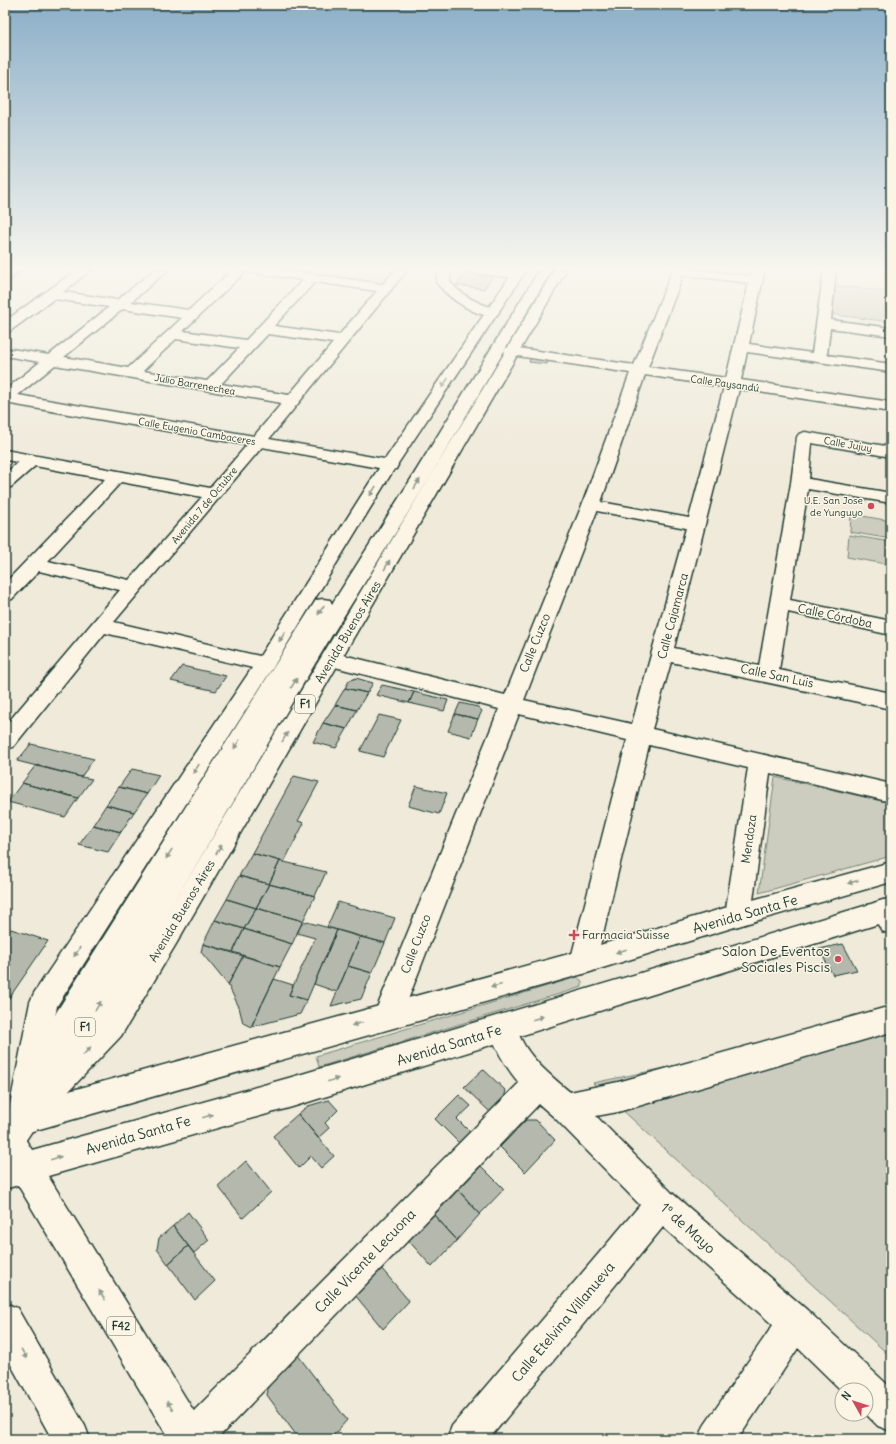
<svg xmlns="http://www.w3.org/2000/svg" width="896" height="1444" font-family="Delius,sans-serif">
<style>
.built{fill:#dedbcc}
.green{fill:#cccdbf;stroke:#76857a}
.building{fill:#b5b9ad;stroke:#1f3d34}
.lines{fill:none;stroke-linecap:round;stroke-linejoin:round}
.minor-casing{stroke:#1f3d34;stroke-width:3}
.major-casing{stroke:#1f3d34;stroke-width:3}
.highway-casing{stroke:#1f3d34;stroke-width:3}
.minor{fill:#fcf5e5;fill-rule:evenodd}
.major{fill:#fcf5e5;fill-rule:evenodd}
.highway{fill:#fcf5e5;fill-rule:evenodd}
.oneway{fill:#8e998c}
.poi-dot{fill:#d1495b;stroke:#fcf5e5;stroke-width:1.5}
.labels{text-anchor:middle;stroke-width:3;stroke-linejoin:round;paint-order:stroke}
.far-street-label{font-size:10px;fill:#1f3d34;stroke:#fcf5e5}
.far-poi-label{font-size:10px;fill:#1f3d34;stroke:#fcf5e5;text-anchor:end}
.shield{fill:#fcf5e5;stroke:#617469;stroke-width:1}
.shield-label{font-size:11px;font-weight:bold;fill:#1f3d34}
.street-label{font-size:12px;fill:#1f3d34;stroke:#fcf5e5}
.poi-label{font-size:12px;fill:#1f3d34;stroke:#fcf5e5;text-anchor:start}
.near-street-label{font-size:14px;fill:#1f3d34;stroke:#fcf5e5}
.near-poi-label{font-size:14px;fill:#1f3d34;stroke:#fcf5e5;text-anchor:end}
</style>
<rect width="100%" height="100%" fill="#efeada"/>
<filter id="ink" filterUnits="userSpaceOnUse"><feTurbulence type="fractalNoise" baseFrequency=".025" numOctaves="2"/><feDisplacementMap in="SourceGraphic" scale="8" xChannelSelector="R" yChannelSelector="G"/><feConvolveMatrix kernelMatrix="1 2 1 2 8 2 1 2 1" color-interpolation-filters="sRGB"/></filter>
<g filter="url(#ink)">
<path class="built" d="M275,269H397L385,283Z"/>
<path class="green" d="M831,285L891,292V322L828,314Z
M851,514L891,521V539L850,532Z
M849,535L891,542V565L847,557Z
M775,777L891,803V856L759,893Z
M577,977L582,981V987L319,1067L316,1056Z
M891,1021V1357L593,1083Z"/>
<path class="building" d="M468,269L495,273L484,289L456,285Z
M531,356L549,358L547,364L529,362Z
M182,666L226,676L216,691L171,681Z
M356,678L373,683L367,693L345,688L349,681Z
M382,685L414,692L409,703L376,695Z
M345,688L367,693L357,710L335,705Z
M414,692L448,700L444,711L409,703Z
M460,703L478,707L482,711L478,719L455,714Z
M335,705L357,710L347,729L323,723Z
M455,714L478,719L471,737L448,731Z
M379,715L401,720L383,757L360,751Z
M323,723L347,729L336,748L313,742Z
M31,744L94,759L81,777L17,761Z
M36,765L81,777L92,779L78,798L22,783Z
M132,769L159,775L147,794L119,787Z
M294,776L319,782L298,821L304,823L284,862L252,853Z
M22,783L78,798L65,817L8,802Z
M416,786L447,793L439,814L408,806Z
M119,787L147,794L134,812L106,805Z
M106,805L134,812L121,832L93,825Z
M93,825L121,832L108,852L79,845Z
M252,853L280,861L269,884L239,876Z
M280,861L326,872L315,896L269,884Z
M239,876L269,884L256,908L227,899Z
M269,884L315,896L303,921L256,908Z
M227,899L256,908L244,929L215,920Z
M338,902L395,918L385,943L327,927Z
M256,908L303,921L292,944L244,929Z
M215,920L244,929L233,952L203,944Z
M303,921L337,930L307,1000L289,995L315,938L297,933Z
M11,929L48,941L5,1004V937Z
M244,929L292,944L280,967L233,952Z
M337,930L360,937L337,992L314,984Z
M360,937L385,943L372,973L348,966Z
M203,944L243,956L228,985L201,952Z
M843,944L857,970L833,975L819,949Z
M243,956L280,967L251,1027L243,1023L239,1007L228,985Z
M348,966L372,973L361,999L331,1006Z
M274,979L293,985L289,995L307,1000L300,1014L251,1027Z
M483,1069L506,1091L504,1098L490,1112L464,1087Z
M459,1095L471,1106L457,1119L470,1132L459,1143L435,1119Z
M329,1100L338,1110L325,1123L329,1128L318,1138L298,1114L308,1106Z
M298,1114L334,1156L321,1168L311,1156L299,1168L273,1136Z
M526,1120H536L555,1140L525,1172L500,1147Z
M246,1161L271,1192L243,1218L218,1186Z
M481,1166L504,1189L480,1214L458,1190Z
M458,1190L480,1214L457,1240L434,1215Z
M188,1212L209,1240L194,1253L173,1226Z
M434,1215L457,1240L432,1267L408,1240Z
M173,1226L188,1246L168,1264L157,1249L159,1238Z
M188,1246L215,1281L195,1300L168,1264Z
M381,1268L409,1301L383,1329L355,1295Z
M297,1354L347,1420L330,1439H299L267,1395L269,1383Z"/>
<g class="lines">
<defs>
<path id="minor" d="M9,269H23L10,280L5,281V271Z
M78,269H92L63,292L117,300L156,269H169L131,302L189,310L233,269H274L383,284L396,269H408L269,439L390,460L396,461L398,465L396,469L390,470L262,447L114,622L272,659L275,664L272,669L265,671L105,633L13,747L5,749V726L120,590L39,571L12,599L5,601V583L105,479L35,466L11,487L5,488V474L18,462L5,460V450L210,488L247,445L5,403V390L40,362L5,356V348L49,355L109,307L54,299L10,331L5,332V321ZM245,272L303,280L246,340L183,331ZM315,282L377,291L339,335L274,326ZM123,309L182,318L128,368L64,357ZM268,334L333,343L289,395L221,384ZM176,339L239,348L207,381L143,371ZM55,365L282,403L254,436L18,395ZM121,482L202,497L129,580L48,561Z
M439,269H451L450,282C462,296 479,304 497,309L499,312L497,315C478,320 447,297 436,282Z
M466,269H503L522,271L523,274L517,278L472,273Z
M673,269H690L751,276L753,269H765L749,344L812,353L824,269H836L831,320L891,328V336L830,328L827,355L891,364V372L747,352L741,380L891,402V412L739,389L674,648L759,666L791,483L797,437L799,434L805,432L891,447V457L812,443L809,479L891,493V503L808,489L790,600L891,621V635L788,612L779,670L891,693V709L671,662L652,729L891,784V802L770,773L751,915L747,923L738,926L729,923L725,915L748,768L649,745L596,962L593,971L583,974L573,971L570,962L627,740L519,714L402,1015L398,1024L388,1028L378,1024L374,1015L499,709L331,666L324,664L321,659L324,654L331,652L505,695L582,505L630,373L511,355L506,354L504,351L506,348L511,347L634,365ZM683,275L749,283L726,378L648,367ZM645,375L724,387L689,518L601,502ZM597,511L686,528L632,724L524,700Z
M883,900L891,903V934L882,931L870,911L874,903Z
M891,1006V1032L618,1112L596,1116L672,1193L807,1310L891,1388V1431L878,1426L866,1414V1390L842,1391L798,1348L738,1439H699L704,1426L773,1325L663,1227L489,1439H447L452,1426L640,1205L555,1118L539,1104L217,1439H174L179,1426L519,1083C505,1066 496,1050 489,1029L493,1020L503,1016L513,1020C516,1025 517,1031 520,1037C530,1059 552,1077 570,1092L618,1082Z"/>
<path id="major" d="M515,269H527L391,474L272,669L57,1006L40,1099L56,1094L48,1091L43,1081L48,1071L101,1018L158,928L555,269H567L176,944L121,1036L69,1091L583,950L738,904L891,862V882L738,926L583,974L22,1134L32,1150L292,1077L891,898V920L292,1107L48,1176L203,1426L208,1439H169L18,1185L5,1189V1120H7L30,1002L34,993L258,659L375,474Z
M5,1303L17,1308L85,1426L90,1439H52L5,1354Z"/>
<path id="highway" d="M540,269H552L429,479L332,635L98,1031L16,1155L5,1159V1118L36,1073L33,1064L57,1011L316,600L323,599L330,600L332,604L411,479Z"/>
</defs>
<use href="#minor" class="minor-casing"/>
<use href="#major" class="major-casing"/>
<use href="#highway" class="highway-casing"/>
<use href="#minor" class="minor"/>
<use href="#major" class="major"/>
<use href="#highway" class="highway"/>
</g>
<defs><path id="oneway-solid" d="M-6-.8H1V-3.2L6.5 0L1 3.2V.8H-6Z"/></defs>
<g class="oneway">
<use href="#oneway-solid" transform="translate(445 383) rotate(124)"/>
<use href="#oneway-solid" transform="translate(417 484) rotate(-58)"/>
<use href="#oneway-solid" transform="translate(373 491) rotate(122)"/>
<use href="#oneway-solid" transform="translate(387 565) rotate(-60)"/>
<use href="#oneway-solid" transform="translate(321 610) rotate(123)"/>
<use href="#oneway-solid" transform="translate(282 637) rotate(123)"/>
<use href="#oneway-solid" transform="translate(294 683) rotate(-59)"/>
<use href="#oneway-solid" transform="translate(285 737) rotate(-59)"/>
<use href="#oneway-solid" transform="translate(237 744) rotate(122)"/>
<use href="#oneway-solid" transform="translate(196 769) rotate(123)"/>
<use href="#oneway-solid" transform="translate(219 849) rotate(-59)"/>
<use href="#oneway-solid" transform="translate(169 854) rotate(122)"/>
<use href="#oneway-solid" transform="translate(853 882) rotate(164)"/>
<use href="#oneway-solid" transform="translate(621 951) rotate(163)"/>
<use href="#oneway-solid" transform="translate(77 952) rotate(123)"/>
<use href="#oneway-solid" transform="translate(496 986) rotate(165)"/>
<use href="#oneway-solid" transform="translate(98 1006) rotate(-59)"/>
<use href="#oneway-solid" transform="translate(538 1018) rotate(-17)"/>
<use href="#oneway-solid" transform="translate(357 1024) rotate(164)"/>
<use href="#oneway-solid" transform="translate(87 1051) rotate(-46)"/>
<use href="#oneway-solid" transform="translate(333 1080) rotate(-17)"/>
<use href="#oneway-solid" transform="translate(208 1116) rotate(-16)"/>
<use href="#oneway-solid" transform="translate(56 1158) rotate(-16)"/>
<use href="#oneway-solid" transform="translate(102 1295) rotate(-122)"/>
<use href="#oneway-solid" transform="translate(24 1354) rotate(61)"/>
<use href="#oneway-solid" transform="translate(170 1406) rotate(-122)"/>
</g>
</g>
<linearGradient id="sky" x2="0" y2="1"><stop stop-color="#8bafc9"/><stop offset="0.57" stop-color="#f8f6ee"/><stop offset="1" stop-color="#f8f6ee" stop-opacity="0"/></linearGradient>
<rect width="896" height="471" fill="url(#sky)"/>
<g class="poi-dot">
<circle cx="871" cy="506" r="4"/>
<path d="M572 929h4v4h4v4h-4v4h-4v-4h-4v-4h4z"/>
<circle cx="838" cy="959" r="4"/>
</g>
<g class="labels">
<g class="far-street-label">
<text transform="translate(725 383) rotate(8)" y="4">Calle Paysandú</text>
<text transform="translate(195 384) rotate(10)" y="4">Julio Barrenechea</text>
<text transform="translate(197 431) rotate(10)" y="4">Calle Eugenio Cambaceres</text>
<text transform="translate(848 444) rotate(10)" y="4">Calle Jujuy</text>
<text transform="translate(204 505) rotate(-50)" y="4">Avenida 7 de Octubre</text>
</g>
<g class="far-poi-label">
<text x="863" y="504">U.E. San Jose<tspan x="863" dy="12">de Yunguyo</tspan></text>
</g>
<g class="shield">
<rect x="295" y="695" width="20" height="18" rx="3"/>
<rect x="75" y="1018" width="20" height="18" rx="3"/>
<rect x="107" y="1317" width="28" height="18" rx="3"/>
</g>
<g class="shield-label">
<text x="305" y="708">F1</text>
<text x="85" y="1031">F1</text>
<text x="121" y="1330">F42</text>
</g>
<g class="street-label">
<text transform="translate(673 616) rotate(-75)" y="4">Calle Cajamarca</text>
<text transform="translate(835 616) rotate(12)" y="4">Calle Córdoba</text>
<text transform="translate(348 632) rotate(-59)" y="4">Avenida Buenos Aires</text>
<text transform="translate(535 643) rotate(-68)" y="4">Calle Cuzco</text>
<text transform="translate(777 676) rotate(12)" y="4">Calle San Luis</text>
<text transform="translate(749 839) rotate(-82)" y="4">Mendoza</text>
<text transform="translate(182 911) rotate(-59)" y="4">Avenida Buenos Aires</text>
<text transform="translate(416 944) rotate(-69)" y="4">Calle Cuzco</text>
</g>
<g class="poi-label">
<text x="582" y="939">Farmacia Suisse</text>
</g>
<g class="near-street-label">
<text transform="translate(745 914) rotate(-16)" y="5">Avenida Santa Fe</text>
<text transform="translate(449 1045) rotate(-17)" y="5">Avenida Santa Fe</text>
<text transform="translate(138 1135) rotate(-16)" y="5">Avenida Santa Fe</text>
<text transform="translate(688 1228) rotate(42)" y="5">1º de Mayo</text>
<text transform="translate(365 1261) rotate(-46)" y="5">Calle Vicente Lecuona</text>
<text transform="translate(563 1322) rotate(-50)" y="5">Calle Etelvina Villanueva</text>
</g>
<g class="near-poi-label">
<text x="830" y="956">Salon De Eventos<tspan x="830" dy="16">Sociales Piscis</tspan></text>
</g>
</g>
<rect width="896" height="1444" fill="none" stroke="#fcf5e5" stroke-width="20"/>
<rect x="10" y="10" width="876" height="1424" fill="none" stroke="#1f3d34" stroke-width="1.5" filter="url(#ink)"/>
<g transform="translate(854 1402) rotate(309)"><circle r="19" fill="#fcf5e5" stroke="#a4ab9e"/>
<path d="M0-3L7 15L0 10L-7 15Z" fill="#d1495b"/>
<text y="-6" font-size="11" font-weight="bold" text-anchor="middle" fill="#1f3d34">N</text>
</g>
</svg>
